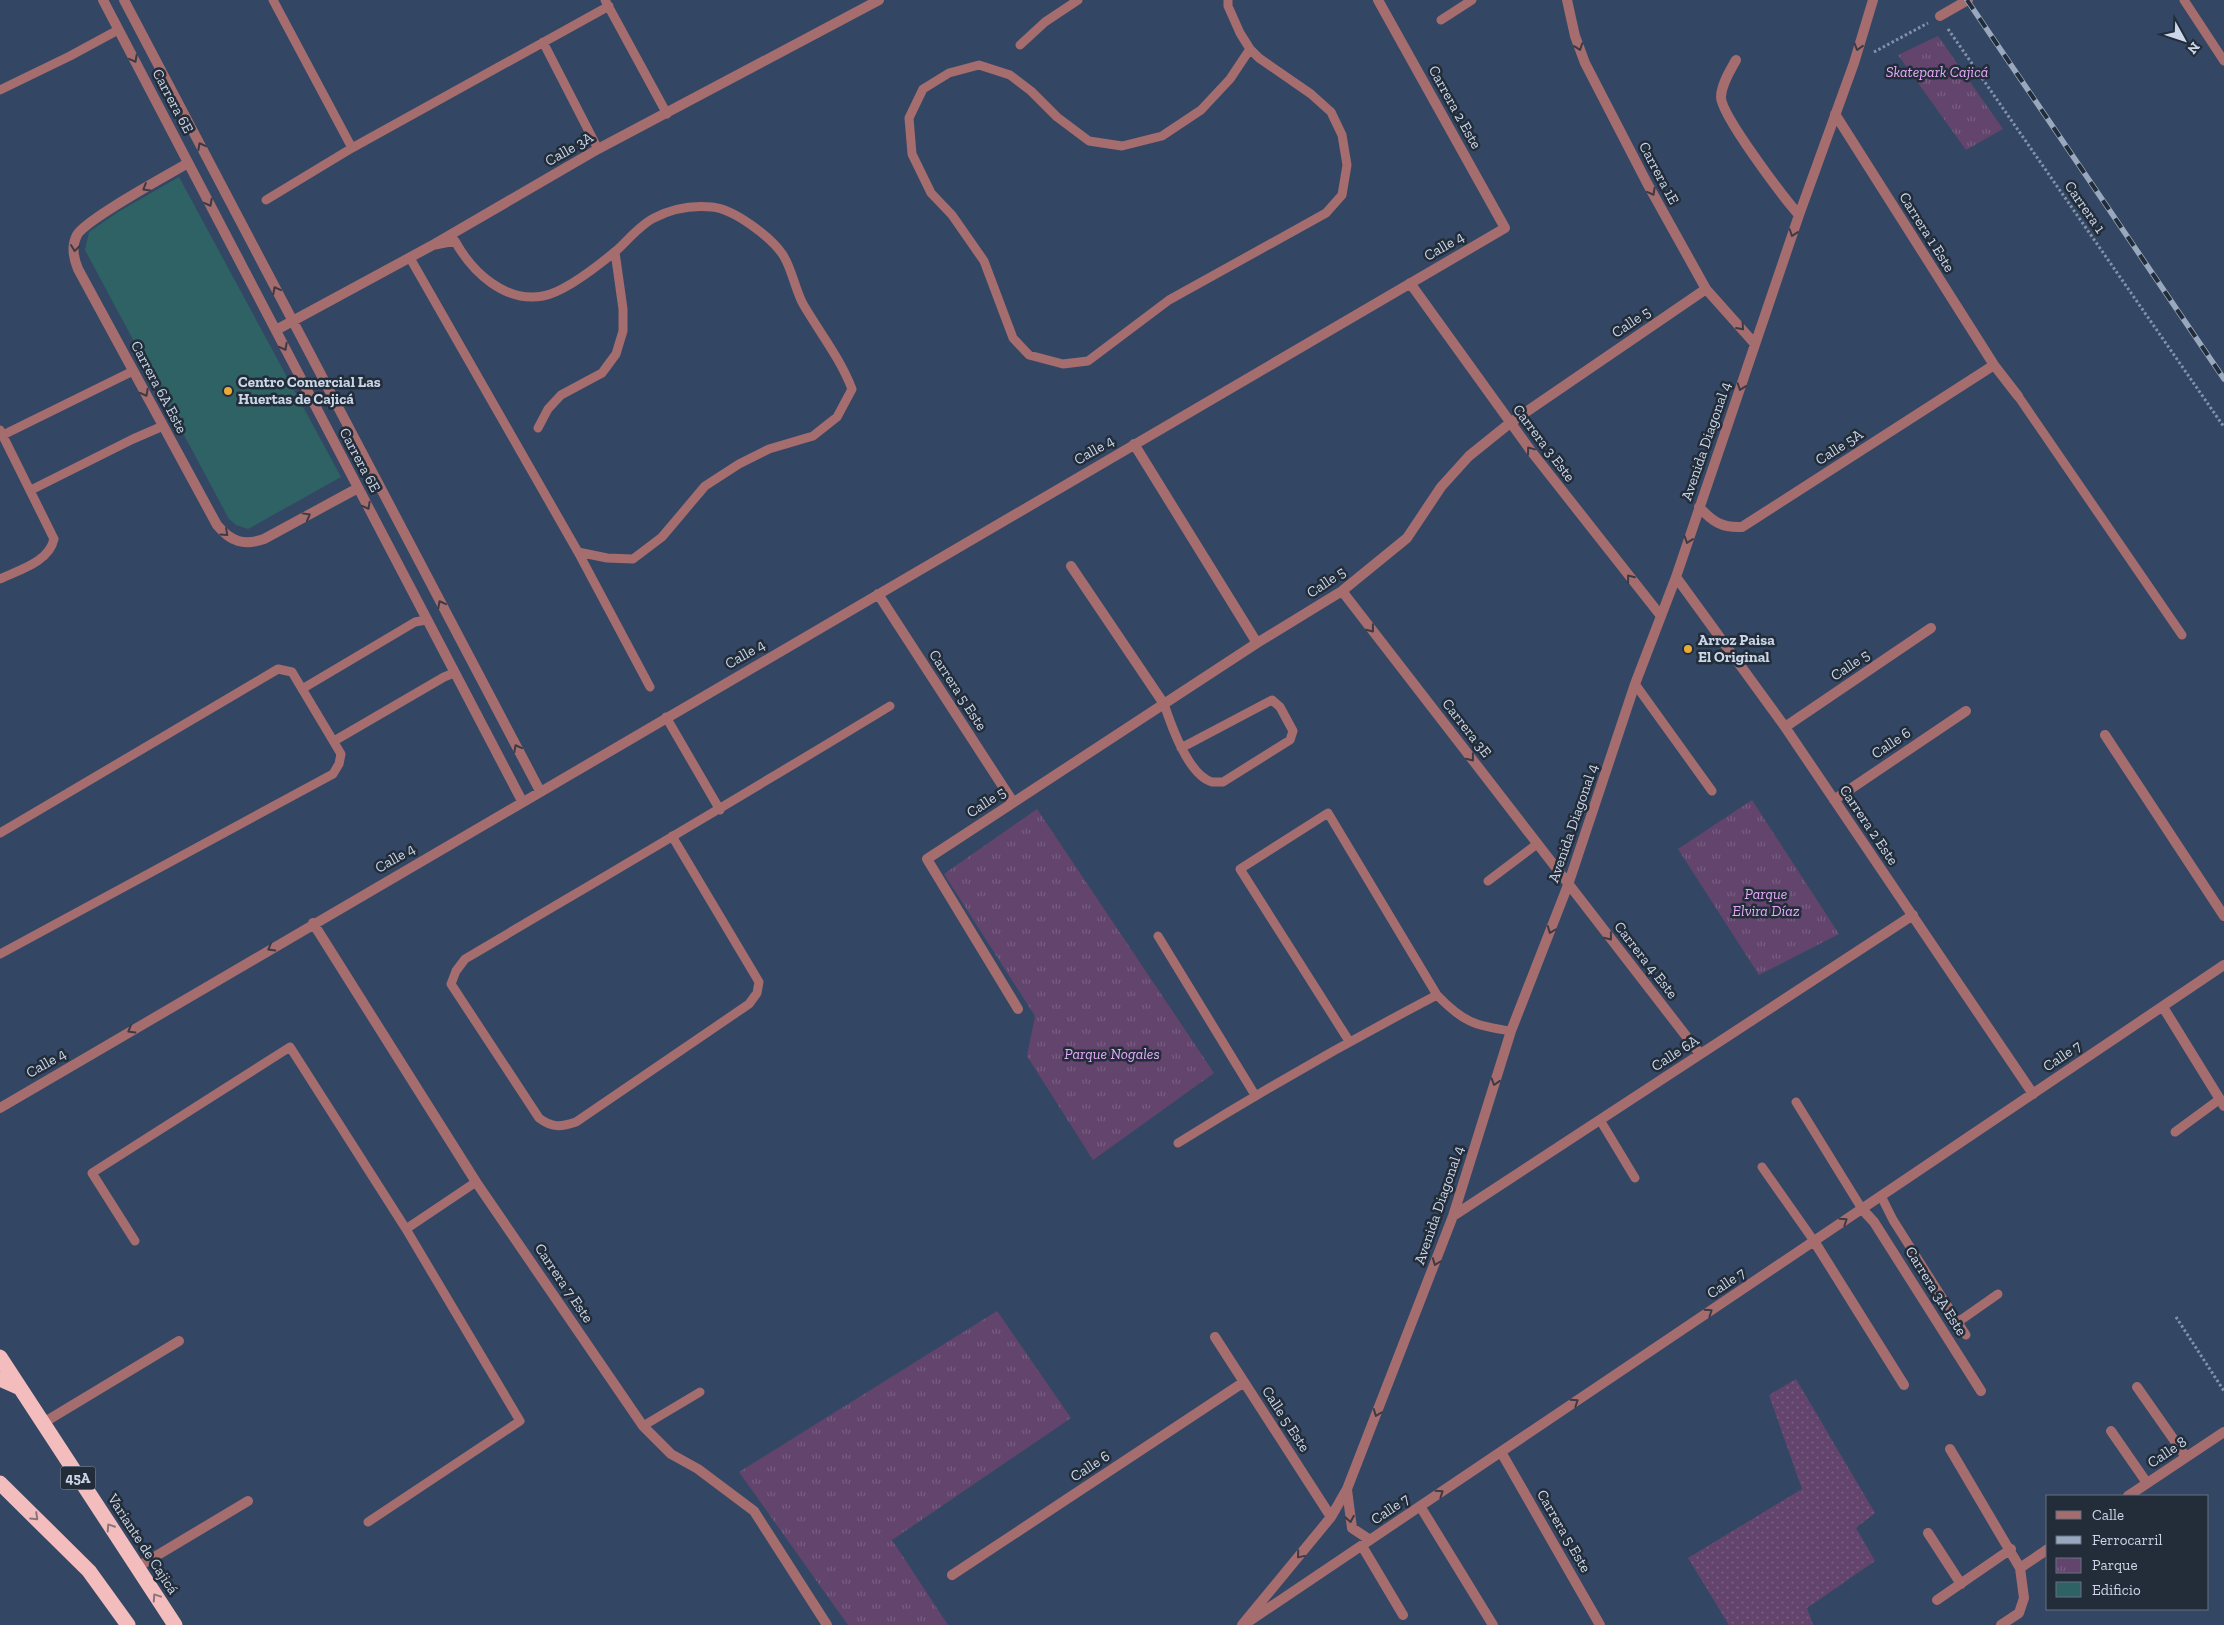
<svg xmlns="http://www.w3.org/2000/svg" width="2224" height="1625" viewBox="0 0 2224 1625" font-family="'Zilla Slab',serif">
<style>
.grass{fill:url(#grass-dots)}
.park{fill:url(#park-tufts)}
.building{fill:#2e6264}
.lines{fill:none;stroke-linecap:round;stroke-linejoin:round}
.path{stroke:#8392aa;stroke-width:3;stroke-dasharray:2.5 2.5;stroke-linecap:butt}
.lane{stroke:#a66d6f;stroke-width:9}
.street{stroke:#a66d6f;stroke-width:10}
.highway{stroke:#f3bcbd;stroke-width:15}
.rail-casing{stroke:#99a8bd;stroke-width:5.5}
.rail{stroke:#232d3a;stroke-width:4;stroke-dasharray:11;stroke-linecap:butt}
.oneway{stroke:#3d3a45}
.oneway2{stroke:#8b747c}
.poi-dot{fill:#eaaa38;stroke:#232d3a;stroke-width:2}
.labels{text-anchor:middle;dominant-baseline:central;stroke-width:5;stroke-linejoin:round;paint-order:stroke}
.shield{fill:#232d3a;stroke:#99a4b4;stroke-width:1}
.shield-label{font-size:14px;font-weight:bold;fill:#cbd7e9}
.park-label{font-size:15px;font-style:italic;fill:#e8a9fc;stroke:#232d3a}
.street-label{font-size:15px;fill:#cbd7e9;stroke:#232d3a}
.poi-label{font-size:15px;font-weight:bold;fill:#cbd7e9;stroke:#232d3a;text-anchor:start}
</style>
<defs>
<pattern id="grass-dots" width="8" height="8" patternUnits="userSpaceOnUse" patternTransform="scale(1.25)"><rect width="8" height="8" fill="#63446d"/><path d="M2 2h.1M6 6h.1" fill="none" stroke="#785e82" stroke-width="1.8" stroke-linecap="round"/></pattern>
<pattern id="park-tufts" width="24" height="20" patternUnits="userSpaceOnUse" patternTransform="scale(1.25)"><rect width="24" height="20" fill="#63446d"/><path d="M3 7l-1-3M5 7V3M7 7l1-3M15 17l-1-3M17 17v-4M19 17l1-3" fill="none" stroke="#785e82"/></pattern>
</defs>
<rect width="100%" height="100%" fill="#334764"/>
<path class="grass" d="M 1796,1379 L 1875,1513 L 1856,1528 L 1875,1561 L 1807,1608 L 1813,1625 L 1729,1625 L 1688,1558 L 1802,1489 L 1769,1395 Z"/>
<path class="park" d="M 1938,36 L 2003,129 L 1966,150 L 1898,55 Z
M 1752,800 L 1839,934 L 1759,975 L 1678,849 Z
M 1037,809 L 1214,1073 L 1093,1160 L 1027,1056 L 1035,1016 L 944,874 Z
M 997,1311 L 1071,1418 L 892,1540 L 948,1625 L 848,1625 L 739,1472 Z"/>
<path class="building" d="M 179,177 L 341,477 L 248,529 L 236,525 L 229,519 L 85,250 L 89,232 L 118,212 Z"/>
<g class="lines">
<path class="path" d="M 1948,29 L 2224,427
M 1874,52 L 1928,23
M 2176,1317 L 2224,1391"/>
<path class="lane" d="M 273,0 L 352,148
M 605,0 L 667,114
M 1228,0 L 1228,6 L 1240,33 L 1250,49 L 1259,58 L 1311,94 L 1331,112 L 1342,135 L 1347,165 L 1342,195 L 1326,213 L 1169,300 L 1088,361 L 1063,364 L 1029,355 L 1013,338 L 984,261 L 952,215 L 931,193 L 912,154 L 909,118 L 923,89 L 949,73 L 979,65 L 1010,75 L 1031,91 L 1057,117 L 1089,141 L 1122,146 L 1162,136 L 1201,110 L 1230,79 L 1250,49
M 2184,0 L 2224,61
M 1441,20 L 1472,0
M 543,42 L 598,149
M 1020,45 L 1045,22 L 1078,0
M 0,90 L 70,56 L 118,30
M 266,200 L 352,148 L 609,6
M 435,245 L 455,241 C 472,272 505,303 543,296 C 565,292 599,265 617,250 C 628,240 640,225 654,218 C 671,209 692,205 712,207 C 734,209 771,237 783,255 C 792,269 795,289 803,304 C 820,333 840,358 852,389 L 837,417 L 813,436 L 769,449 L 739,464 L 705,486 L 662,537 L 633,559 L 607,558 L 578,552
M 410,258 L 578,552 L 650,687
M 2018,396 L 2182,635
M 538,428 L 548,409 L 561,395 L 602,373 L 616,354 L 623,331 L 623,309 L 615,252
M 0,430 L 54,539 C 49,562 19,570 0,579
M 3,435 L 133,371
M 31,490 L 133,439 L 163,426
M 1635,684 L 1712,791
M 302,689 L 415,622 L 426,620
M 1164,704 C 1171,725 1188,775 1212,782 C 1215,782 1220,782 1223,782 L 1290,740 L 1293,731 L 1280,707 L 1272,700 L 1181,748
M 666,717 L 720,810
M 334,741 L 444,677 L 454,673
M 0,833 L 278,669 L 292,672 L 341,754 L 339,764 L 333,774 L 0,954
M 672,836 L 759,982 L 757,993 L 749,1004 L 576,1122 C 561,1127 552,1128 539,1118 L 451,984 L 456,971 L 465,959 C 607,875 749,792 890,706
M 1488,881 L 1537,844
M 1158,936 L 1255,1095
M 1349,1041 L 1240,869 L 1328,813 L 1437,995
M 1796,1102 L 1862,1209
M 1600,1120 L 1635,1178
M 2175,1132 L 2220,1099
M 1178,1143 C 1263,1090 1349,1041 1437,995 C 1463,1022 1475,1026 1511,1031
M 1762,1167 L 1814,1241
M 1881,1196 L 1893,1220 L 1966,1335
M 406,1229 L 476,1182
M 135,1241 L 92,1173 L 290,1047 L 406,1229 L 520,1421 L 368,1522
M 1958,1322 L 1998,1294
M 643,1426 L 700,1392"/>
<path class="street" d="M 103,0 L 522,801
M 124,0 L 540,791
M 1567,0 L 1575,36 L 1585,63 L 1647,183 L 1706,289 L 1755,344
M 1940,16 L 1968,0
M 1736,60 C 1730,71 1722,83 1721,96 C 1719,113 1785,199 1799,215
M 1835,114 L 1994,365 L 2018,396
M 188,163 C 168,175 86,219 77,235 C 71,246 73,257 78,269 L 217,525 C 231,542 244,546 264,539 L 358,488
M 1410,283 L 1531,451 L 1661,616
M 276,330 L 431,246 L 598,149 L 879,0
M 1134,444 L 1257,643
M 1699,507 C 1713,522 1722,528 1742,527 L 1994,365
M 1071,566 L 1164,704
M 1676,577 L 1785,727 L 2033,1094
M 1342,591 L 1700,1054
M 878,594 L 1013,802
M 1785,727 L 1931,628
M 2105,735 L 2224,916
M 1834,800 L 1966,711
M 313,923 L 476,1182 L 643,1426 L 671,1454 L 698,1469 L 754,1511 L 827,1625
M 2163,1007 L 2224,1106
M 1018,1009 L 927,859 L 1257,643 L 1342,591 L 1407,538 L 1441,487 L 1469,456 L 1510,423 L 1706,289
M 0,1108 L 1505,228 L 1378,0
M 1862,1209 L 1874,1222 L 1981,1391
M 1453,1216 L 1913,915
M 1814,1241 L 1904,1385
M 1215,1337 L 1331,1517
M 2137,1387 L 2186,1457
M 43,1423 L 179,1341
M 2111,1431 L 2147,1483
M 1950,1449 L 2020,1568 L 2024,1598 L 2019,1613 L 2001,1625
M 1501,1452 L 1600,1625
M 1347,1490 L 1352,1528 L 1370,1540
M 2128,1496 L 2224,1432
M 1420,1506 L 1493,1625
M 1928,1533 L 1961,1584
M 1362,1546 L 1403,1615
M 136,1568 L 248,1501
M 2020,1568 L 2048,1549
M 952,1575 L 1244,1382
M 1937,1600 L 2011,1549
M 1248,1622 L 2224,965
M 1242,1625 L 1331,1517 L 1347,1489 L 1453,1216 L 1511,1031 L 1568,885 L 1635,684 L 1676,577 L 1799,215 L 1854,63 L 1873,0"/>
<path class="highway" d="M 0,1357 L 175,1625
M 0,1379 L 20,1388
M 0,1483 L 89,1571 L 128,1625"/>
<g class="rail-casing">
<path id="rail" d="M 1967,0 L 2224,379"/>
</g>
<use href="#rail" class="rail"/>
</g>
<defs><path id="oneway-chevron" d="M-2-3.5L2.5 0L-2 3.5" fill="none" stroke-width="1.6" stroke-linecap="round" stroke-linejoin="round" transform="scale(1.25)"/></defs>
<g class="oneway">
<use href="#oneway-chevron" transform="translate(1579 47) rotate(71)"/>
<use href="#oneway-chevron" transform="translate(1858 47) rotate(107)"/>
<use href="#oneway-chevron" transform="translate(134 59) rotate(62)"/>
<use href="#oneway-chevron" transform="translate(201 146) rotate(-118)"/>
<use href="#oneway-chevron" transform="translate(146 188) rotate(149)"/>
<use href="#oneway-chevron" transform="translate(1652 192) rotate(61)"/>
<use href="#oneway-chevron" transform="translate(209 203) rotate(62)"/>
<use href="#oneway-chevron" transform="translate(1793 233) rotate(109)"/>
<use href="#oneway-chevron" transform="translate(75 248) rotate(97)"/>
<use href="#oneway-chevron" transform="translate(276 290) rotate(-118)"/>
<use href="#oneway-chevron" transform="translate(1741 327) rotate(48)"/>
<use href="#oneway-chevron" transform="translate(284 347) rotate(62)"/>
<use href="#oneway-chevron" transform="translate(1741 387) rotate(109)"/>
<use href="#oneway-chevron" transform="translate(145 393) rotate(62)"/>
<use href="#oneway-chevron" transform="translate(1530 450) rotate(-127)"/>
<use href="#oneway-chevron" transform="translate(367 506) rotate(62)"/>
<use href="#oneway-chevron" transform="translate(307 516) rotate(-29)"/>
<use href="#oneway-chevron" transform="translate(225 533) rotate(42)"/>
<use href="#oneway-chevron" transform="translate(1688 540) rotate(109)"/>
<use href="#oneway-chevron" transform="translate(1630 578) rotate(-128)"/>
<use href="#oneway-chevron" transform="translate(441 604) rotate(-118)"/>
<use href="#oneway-chevron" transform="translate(1371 629) rotate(52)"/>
<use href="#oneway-chevron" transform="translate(517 748) rotate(-118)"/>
<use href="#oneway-chevron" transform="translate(1471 758) rotate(52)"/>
<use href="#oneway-chevron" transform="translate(1551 930) rotate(111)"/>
<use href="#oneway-chevron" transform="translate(1609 937) rotate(52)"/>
<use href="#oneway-chevron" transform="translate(271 948) rotate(150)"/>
<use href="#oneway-chevron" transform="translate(131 1030) rotate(150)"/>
<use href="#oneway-chevron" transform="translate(1495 1082) rotate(107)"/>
<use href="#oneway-chevron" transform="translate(1844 1221) rotate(-34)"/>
<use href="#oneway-chevron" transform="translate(1436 1262) rotate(111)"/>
<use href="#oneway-chevron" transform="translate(1709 1312) rotate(-34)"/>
<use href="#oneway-chevron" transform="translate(1575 1402) rotate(-34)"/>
<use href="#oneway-chevron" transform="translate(1377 1413) rotate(111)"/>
<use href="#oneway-chevron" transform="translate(1440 1493) rotate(-34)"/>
<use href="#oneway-chevron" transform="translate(1350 1519) rotate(80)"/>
<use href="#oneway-chevron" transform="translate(1300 1555) rotate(130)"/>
</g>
<g class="oneway2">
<use href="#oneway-chevron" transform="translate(35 1517) rotate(44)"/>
<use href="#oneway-chevron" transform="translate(110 1527) rotate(-123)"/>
<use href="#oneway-chevron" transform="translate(156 1597) rotate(-124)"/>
</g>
<g class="poi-dot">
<circle cx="228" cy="391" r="5"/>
<circle cx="1688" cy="649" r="5"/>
</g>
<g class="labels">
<rect class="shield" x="60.5" y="1466.5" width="35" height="23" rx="4"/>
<g class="shield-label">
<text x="78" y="1478">45A</text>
</g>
<g class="park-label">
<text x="1937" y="72">Skatepark Cajicá</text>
<text x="1766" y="894">Parque<tspan x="1766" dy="17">Elvira Díaz</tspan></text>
<text x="1112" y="1054">Parque Nogales</text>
</g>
<g class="street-label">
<text transform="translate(173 101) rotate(62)">Carrera 6E</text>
<text transform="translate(1455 107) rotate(61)">Carrera 2 Este</text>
<text transform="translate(569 149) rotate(-30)">Calle 3A</text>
<text transform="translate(1659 173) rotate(62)">Carrera 1E</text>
<text transform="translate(2085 207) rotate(55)">Carrera 1</text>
<text transform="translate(1927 232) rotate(58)">Carrera 1 Este</text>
<text transform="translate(1444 246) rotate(-30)">Calle 4</text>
<text transform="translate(1631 322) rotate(-34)">Calle 5</text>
<text transform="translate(159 387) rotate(62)">Carrera 6A Este</text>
<text transform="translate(1706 441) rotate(-71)">Avenida Diagonal 4</text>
<text transform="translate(1544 443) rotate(53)">Carrera 3 Este</text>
<text transform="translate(1839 447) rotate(-33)">Calle 5A</text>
<text transform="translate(1094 450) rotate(-30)">Calle 4</text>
<text transform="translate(360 460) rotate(62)">Carrera 6E</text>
<text transform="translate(1326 582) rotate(-34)">Calle 5</text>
<text transform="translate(745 654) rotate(-30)">Calle 4</text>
<text transform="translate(1850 665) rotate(-34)">Calle 5</text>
<text transform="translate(958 690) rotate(57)">Carrera 5 Este</text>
<text transform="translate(1467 728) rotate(52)">Carrera 3E</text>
<text transform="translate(1891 743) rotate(-34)">Calle 6</text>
<text transform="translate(986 802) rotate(-33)">Calle 5</text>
<text transform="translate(1573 823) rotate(-71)">Avenida Diagonal 4</text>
<text transform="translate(1869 825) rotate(56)">Carrera 2 Este</text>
<text transform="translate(395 858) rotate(-30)">Calle 4</text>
<text transform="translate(1646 960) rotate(52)">Carrera 4 Este</text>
<text transform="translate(1675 1053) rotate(-33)">Calle 6A</text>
<text transform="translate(2062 1056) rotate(-34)">Calle 7</text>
<text transform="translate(46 1063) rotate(-30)">Calle 4</text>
<text transform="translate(1439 1205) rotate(-71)">Avenida Diagonal 4</text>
<text transform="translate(564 1283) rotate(56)">Carrera 7 Este</text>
<text transform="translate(1726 1283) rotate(-34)">Calle 7</text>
<text transform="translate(1936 1291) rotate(58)">Carrera 3A Este</text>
<text transform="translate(1286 1419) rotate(57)">Calle 5 Este</text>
<text transform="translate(2167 1452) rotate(-34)">Calle 8</text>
<text transform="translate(1090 1466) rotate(-33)">Calle 6</text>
<text transform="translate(1390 1509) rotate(-34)">Calle 7</text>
<text transform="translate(1564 1531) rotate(60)">Carrera 5 Este</text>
<text transform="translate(143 1544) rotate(57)">Variante de Cajicá</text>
</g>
<g class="poi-label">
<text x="238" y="382">Centro Comercial Las<tspan x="238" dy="17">Huertas de Cajicá</tspan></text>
<text x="1698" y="640">Arroz Paisa<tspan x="1698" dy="17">El Original</tspan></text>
</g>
</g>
<rect x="2046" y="1495" width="162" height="115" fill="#232d3a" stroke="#667180"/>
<rect x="2056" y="1511" width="25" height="8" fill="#a66d6f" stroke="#667180"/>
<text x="2092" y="1520" font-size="15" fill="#cbd7e9">Calle</text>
<rect x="2056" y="1536" width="25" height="8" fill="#99a8bd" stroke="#667180"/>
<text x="2092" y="1545" font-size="15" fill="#cbd7e9">Ferrocarril</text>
<rect x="2056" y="1558" width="25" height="15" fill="url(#park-tufts)" stroke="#667180"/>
<text x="2092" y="1570" font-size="15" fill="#cbd7e9">Parque</text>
<rect x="2056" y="1582" width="25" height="15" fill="#2e6264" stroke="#667180"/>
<text x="2092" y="1595" font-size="15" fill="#cbd7e9">Edificio</text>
<g transform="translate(2184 40) rotate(130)" stroke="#232d3a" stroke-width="4" paint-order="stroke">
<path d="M0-4L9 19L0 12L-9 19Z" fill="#cbd7e9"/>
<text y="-8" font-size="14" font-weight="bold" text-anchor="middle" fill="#cbd7e9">N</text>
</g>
</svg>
